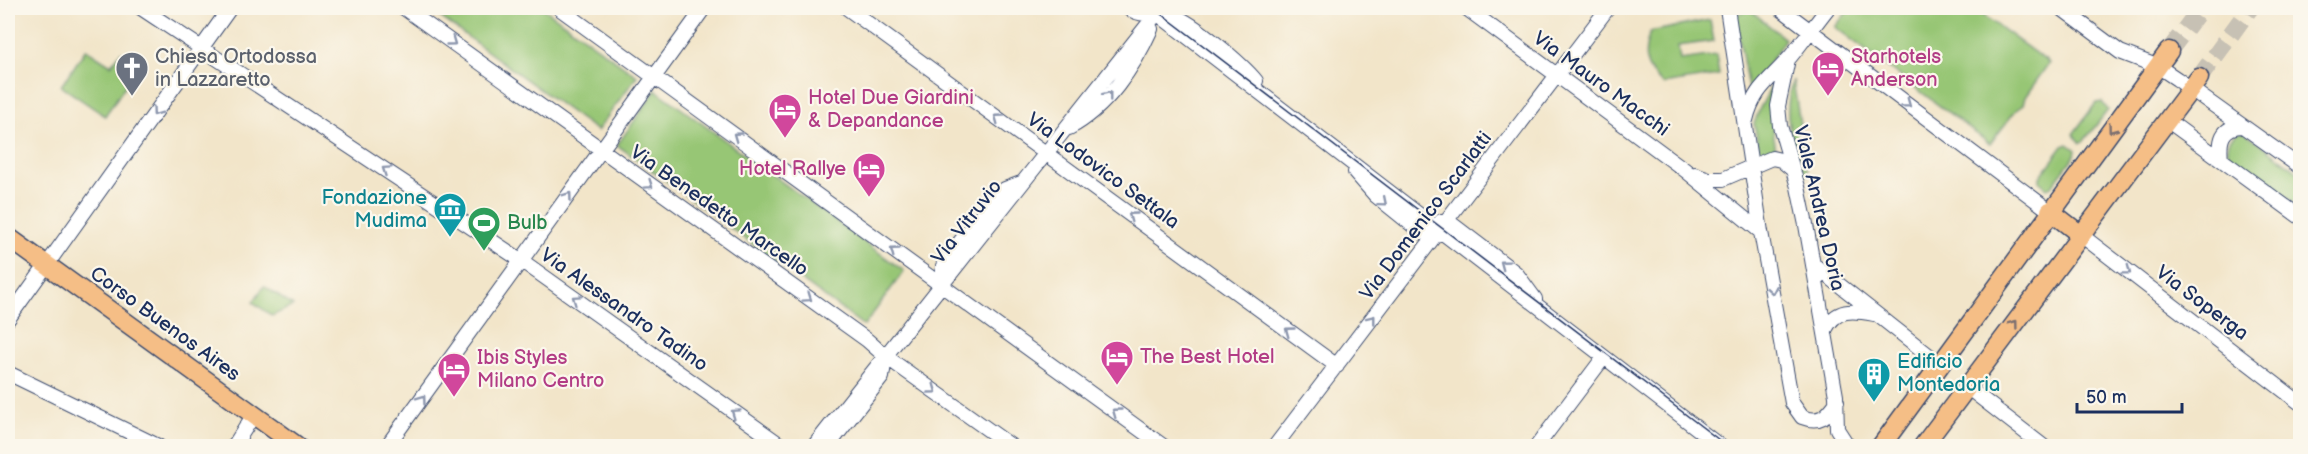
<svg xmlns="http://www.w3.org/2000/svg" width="2308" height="454" viewBox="0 0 2308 454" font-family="'Balsamiq Sans',sans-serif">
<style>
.green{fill:#97c675;stroke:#597a6a;stroke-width:1.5}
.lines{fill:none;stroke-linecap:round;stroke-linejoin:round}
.major-tunnel{stroke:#c7c1b4;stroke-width:18;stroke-dasharray:18 9;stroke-linecap:butt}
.minor-casing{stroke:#3b4a6e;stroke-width:16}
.major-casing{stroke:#3b4a6e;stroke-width:21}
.minor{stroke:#fff;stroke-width:14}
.major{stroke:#f5be86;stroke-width:18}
.tram{stroke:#1b2f5e;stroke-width:1.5}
.oneway{stroke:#8d97ae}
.oneway2{stroke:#7d6f70}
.labels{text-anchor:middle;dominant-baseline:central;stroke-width:4.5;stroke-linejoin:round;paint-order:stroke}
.worship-label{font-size:20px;fill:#5b616d;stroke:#fbf7ec;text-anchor:start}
.hotel-label{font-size:20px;fill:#b23c85;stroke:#fbf7ec;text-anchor:start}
.street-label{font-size:20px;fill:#1b2f5e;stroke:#fbf7ec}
.culture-label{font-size:20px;fill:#0d838f;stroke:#fbf7ec;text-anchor:end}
.leisure-label{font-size:20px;fill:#27864d;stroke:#fbf7ec;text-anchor:start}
</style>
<rect width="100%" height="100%" fill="#fbf7ec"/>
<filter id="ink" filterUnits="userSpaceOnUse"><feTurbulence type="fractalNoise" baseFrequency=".0167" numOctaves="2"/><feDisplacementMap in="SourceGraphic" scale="12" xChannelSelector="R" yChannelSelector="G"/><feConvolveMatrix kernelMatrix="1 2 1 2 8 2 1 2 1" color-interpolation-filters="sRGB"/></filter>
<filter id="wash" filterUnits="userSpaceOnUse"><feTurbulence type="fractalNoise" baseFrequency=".008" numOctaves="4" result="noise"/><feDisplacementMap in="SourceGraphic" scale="24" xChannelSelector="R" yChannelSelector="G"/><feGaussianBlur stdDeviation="1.35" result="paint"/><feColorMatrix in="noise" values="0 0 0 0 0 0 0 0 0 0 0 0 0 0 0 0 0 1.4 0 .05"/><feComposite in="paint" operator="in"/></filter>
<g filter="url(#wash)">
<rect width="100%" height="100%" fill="#f2e5c9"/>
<path class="green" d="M 428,8 L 543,8 L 637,76 L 597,131 Z
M 1850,8 L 1973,8 L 2049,63 L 2025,97 L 2023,105 L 2016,110 L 1990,144 L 1835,27 Z
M 1749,9 L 1785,39 L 1749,94 L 1735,15 Z
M 1710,20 L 1714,41 L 1678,46 L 1680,60 L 1716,55 L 1719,75 L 1663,84 C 1643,68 1642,55 1650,32 Z
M 86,49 L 111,65 L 121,52 L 140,64 L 105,116 L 61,86 Z
M 1776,78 L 1778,80 C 1772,104 1771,126 1776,150 L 1760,153 L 1754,124 L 1759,110 Z
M 1793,80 L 1808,174 L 1805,176 C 1792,141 1781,117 1793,80 Z
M 656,90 L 904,271 L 864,326 L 617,145 Z
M 2102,102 L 2108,110 L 2083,142 L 2080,143 L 2073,134 L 2096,103 Z
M 2243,131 L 2300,173 L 2300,207 L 2228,155 C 2227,142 2230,135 2243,131 Z
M 2068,144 L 2076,150 L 2075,155 L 2052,186 L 2047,188 L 2040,182 L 2040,177 L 2063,146 Z
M 264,286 L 293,306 L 272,316 L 253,302 Z"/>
</g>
<g filter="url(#ink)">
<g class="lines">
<path class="major-tunnel" d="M 2169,51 L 2201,8
M 2199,78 L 2250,8"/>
<g class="minor-casing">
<path id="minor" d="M 141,8 L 522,261 L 782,446
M 404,8 L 867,340 L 885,356 L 1011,446
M 559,8 L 1163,446
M 847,8 L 1337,366
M 1129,8 C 1142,19 1158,10 1174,16 C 1194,23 1242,64 1256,81
M 1150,8 L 1720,446
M 1466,8 L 1685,170 L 1761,232
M 1727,8 L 1761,232 L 1792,403 L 1802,417 C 1820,424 1827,416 1837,402
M 1780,8 L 2050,211
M 2061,8 L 2120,52 L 2159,67 L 2177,79 L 2300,167
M 1788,59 L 1778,106 L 1780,126 L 1798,187 L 1806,225 L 1836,396 L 1837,429 L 1848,446
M 1746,120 C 1754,87 1771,80 1791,56 C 1804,40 1816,23 1828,8
M 2167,120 L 2300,217
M 1069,128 C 1107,108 1134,67 1151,29
M 2221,159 C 2219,141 2221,127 2242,126
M 1355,172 L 1375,195 L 1421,232 L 1440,231
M 1695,174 L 1709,179 L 1723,179 L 1772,158 L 1781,160 L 1792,169
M 1441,221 L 1448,221 L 1516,273 L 1535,299
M 2081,235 L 2300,403
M 1814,265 L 1940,364
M 941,285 L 943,266 L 949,256 L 996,196 L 1005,189 L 1021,183
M 8,319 L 230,8
M 1825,330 C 1836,308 1852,310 1874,314
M 8,373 L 158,446
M 1967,387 L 2043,446
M 817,443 L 832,441 L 882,377 L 885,358
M 234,446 L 253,416
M 387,446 L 704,8
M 814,446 L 1161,8
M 1275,446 L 1608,8
M 1537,446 L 1604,357"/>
</g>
<g class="major-casing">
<path id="major" d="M 2050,211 L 2081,235
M 8,237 L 297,446
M 1881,446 L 2169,51
M 1923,446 L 2199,78"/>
</g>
<use href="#minor" class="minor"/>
<use href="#major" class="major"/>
<path class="tram" d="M 1154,8 L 1727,446"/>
</g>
<defs><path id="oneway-chevron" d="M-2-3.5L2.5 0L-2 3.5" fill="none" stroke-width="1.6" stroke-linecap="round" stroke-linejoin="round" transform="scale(1.5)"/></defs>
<g class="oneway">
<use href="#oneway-chevron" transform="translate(452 42) rotate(36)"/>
<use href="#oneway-chevron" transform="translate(1108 95) rotate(-52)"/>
<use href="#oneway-chevron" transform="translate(1907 104) rotate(37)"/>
<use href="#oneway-chevron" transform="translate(156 112) rotate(126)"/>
<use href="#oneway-chevron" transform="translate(998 118) rotate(-144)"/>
<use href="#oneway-chevron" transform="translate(737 136) rotate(-144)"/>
<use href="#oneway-chevron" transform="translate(386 170) rotate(-146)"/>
<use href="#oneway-chevron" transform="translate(649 185) rotate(35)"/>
<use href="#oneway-chevron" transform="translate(568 196) rotate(-54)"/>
<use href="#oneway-chevron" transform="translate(1383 202) rotate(40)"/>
<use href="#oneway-chevron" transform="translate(1132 216) rotate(-144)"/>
<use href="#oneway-chevron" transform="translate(894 251) rotate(-144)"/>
<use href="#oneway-chevron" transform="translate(1504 264) rotate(-143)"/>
<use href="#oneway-chevron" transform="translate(2127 271) rotate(37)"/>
<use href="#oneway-chevron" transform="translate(1772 290) rotate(80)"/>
<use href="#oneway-chevron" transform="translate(808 298) rotate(35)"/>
<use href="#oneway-chevron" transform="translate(576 299) rotate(-145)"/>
<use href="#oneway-chevron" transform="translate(1372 319) rotate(-52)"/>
<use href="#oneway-chevron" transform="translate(1289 331) rotate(-144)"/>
<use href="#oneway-chevron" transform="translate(933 390) rotate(36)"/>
<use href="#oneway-chevron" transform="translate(422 399) rotate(-54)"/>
<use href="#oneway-chevron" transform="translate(1116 412) rotate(-144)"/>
<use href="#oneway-chevron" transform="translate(735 413) rotate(-145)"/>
</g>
<g class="oneway2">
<use href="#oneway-chevron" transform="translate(2112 129) rotate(127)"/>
<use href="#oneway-chevron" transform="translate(2014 324) rotate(-53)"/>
</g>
</g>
<defs>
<g id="church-pin" transform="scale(1.725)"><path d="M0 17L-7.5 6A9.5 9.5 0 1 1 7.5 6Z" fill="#6b7280" stroke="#fbf7ec"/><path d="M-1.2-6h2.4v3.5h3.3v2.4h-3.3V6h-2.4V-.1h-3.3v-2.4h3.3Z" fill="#fff"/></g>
<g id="hotel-pin" transform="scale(1.725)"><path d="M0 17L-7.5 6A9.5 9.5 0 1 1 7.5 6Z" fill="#d1479c" stroke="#fbf7ec"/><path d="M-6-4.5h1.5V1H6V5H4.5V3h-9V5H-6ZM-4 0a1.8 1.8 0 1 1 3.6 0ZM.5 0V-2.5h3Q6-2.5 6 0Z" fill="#fff"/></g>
<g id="museum-pin" transform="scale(1.725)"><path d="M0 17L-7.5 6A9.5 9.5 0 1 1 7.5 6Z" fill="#0f9aa8" stroke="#fbf7ec"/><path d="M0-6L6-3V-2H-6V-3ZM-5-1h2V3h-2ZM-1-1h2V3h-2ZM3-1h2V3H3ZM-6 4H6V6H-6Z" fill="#fff"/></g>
<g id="stadium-pin" transform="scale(1.725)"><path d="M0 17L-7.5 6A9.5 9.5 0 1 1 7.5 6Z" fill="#2e9e5b" stroke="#fbf7ec"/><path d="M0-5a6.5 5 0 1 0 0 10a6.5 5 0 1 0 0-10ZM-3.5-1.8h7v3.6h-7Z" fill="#fff"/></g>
<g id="building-pin" transform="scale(1.725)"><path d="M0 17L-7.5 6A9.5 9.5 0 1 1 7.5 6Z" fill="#0f9aa8" stroke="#fbf7ec"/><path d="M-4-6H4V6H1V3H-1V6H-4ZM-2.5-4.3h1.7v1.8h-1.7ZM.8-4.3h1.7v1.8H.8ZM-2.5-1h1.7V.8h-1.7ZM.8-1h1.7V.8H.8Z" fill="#fff"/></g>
</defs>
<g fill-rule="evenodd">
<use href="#church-pin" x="132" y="68"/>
<use href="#hotel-pin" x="1828" y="68"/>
<use href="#hotel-pin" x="785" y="110"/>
<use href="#hotel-pin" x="869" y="169"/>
<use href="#museum-pin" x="450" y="209"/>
<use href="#stadium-pin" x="484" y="223"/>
<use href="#hotel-pin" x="1117" y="357"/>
<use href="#hotel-pin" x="454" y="369"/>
<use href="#building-pin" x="1874" y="374"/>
</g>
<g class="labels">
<g class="worship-label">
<text x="155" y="57">Chiesa Ortodossa<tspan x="155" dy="23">in Lazzaretto</tspan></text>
</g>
<g class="hotel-label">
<text x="1851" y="57">Starhotels<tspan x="1851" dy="23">Anderson</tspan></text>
<text x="808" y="98">Hotel Due Giardini<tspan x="808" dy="23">&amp; Depandance</tspan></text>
<text x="846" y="169" text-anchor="end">Hotel Rallye</text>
<text x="1140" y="357">The Best Hotel</text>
<text x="477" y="358">Ibis Styles<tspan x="477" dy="23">Milano Centro</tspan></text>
</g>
<g class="street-label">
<text transform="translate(1601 84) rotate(36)">Via Mauro Macchi</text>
<text transform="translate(1103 171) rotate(36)">Via Lodovico Settala</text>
<text transform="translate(1819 208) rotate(77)">Viale Andrea Doria</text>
<text transform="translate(719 211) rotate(35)">Via Benedetto Marcello</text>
<text transform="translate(1426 216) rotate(-53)">Via Domenico Scarlatti</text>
<text transform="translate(967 222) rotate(-52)">Via Vitruvio</text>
<text transform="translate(2202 303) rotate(37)">Via Soperga</text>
<text transform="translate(624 310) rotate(35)">Via Alessandro Tadino</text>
<text transform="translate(165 324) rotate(36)">Corso Buenos Aires</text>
</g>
<g class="culture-label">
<text x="427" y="198">Fondazione<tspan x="427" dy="23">Mudima</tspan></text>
<text x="1897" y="362" text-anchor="start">Edificio<tspan x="1897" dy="23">Montedoria</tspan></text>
</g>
<g class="leisure-label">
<text x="507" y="223">Bulb</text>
</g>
</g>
<rect width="2308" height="454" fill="none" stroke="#fbf7ec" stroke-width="30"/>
<path d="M2077 403v9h105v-9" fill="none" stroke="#1b2f5e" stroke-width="3"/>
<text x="2086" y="403" font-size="18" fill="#1b2f5e" stroke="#fbf7ec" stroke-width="4.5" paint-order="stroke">50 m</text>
</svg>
